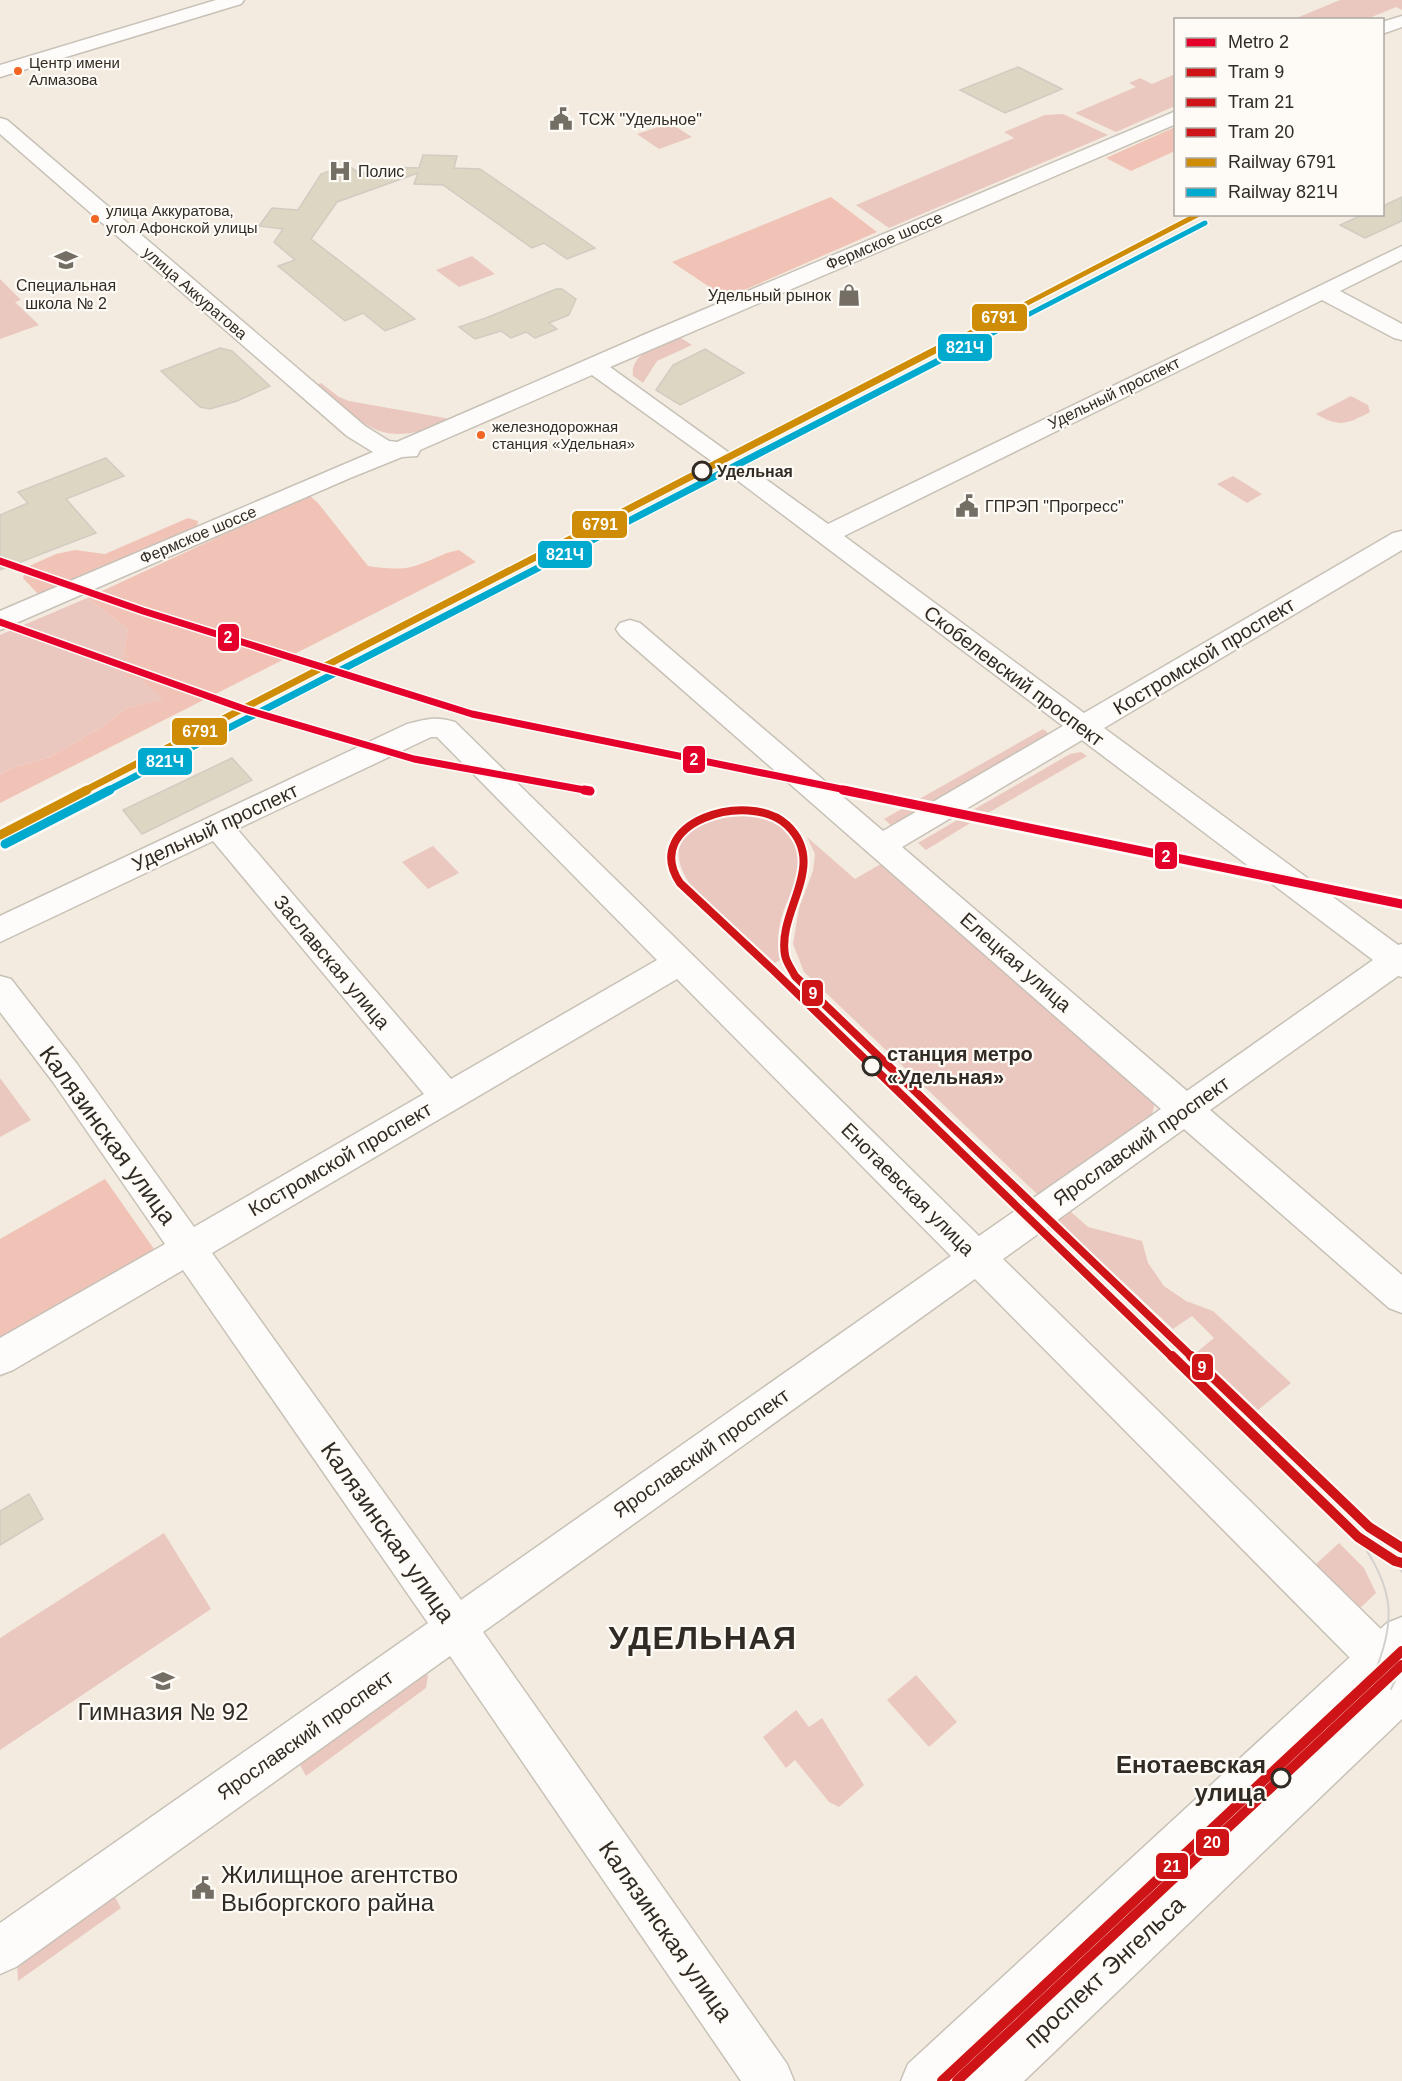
<svg xmlns="http://www.w3.org/2000/svg" width="1402" height="2081" viewBox="0 0 1402 2081" font-family="Helvetica,sans-serif">
<style>
.green{fill:#ebc8bf}
.forest{fill:#f1c3b7}
.building{fill:#dcd6c2;stroke:#d0ccc2;stroke-width:1.5}
.lines{fill:none;stroke-linecap:round;stroke-linejoin:round}
.minor-casing{stroke:#c7c1b7;stroke-width:3}
.major-casing{stroke:#c7c1b7;stroke-width:3}
.minor{fill:#fdfcfa;fill-rule:evenodd}
.major{fill:#fdfcfa;fill-rule:evenodd}
.tram{stroke:#d3d1cd;stroke-width:2}
.rail-1-far2-casing{stroke:#fefbf7;stroke-width:8}
.rail-1-far1-casing{stroke:#fefbf7;stroke-width:10}
.rail-1-casing{stroke:#fefbf7;stroke-width:14}
.rail-2-far2-casing{stroke:#fefbf7;stroke-width:8}
.rail-2-far1-casing{stroke:#fefbf7;stroke-width:10}
.rail-2-casing{stroke:#fefbf7;stroke-width:14}
.rail-1-far2{stroke:#cf8d07;stroke-width:5}
.rail-1-far1{stroke:#cf8d07;stroke-width:7}
.rail-1{stroke:#cf8d07;stroke-width:9}
.rail-2-far2{stroke:#00a9ce;stroke-width:5}
.rail-2-far1{stroke:#00a9ce;stroke-width:7}
.rail-2{stroke:#00a9ce;stroke-width:9}
.tram-1-far1-casing{stroke:#fefbf7;stroke-width:12}
.tram-1-casing{stroke:#fefbf7;stroke-width:14}
.tram-2-casing{stroke:#fefbf7;stroke-width:14}
.tram-3-casing{stroke:#fefbf7;stroke-width:14}
.tram-1-far1{stroke:#ce1417;stroke-width:8}
.tram-1{stroke:#ce1417;stroke-width:10}
.tram-2{stroke:#ce1417;stroke-width:10}
.tram-3{stroke:#ce1417;stroke-width:10}
.metro-1-far1-casing{stroke:#fefbf7;stroke-width:10}
.metro-1-casing{stroke:#fefbf7;stroke-width:14}
.metro-1-far1{stroke:#e4002b;stroke-width:7}
.metro-1{stroke:#e4002b;stroke-width:9}
.bus-dot{fill:#f26522;stroke:#fefbf7;stroke-width:2}
.stop-dot{fill:#fefbf7;stroke:#312b23;stroke-width:3}
.labels{text-anchor:middle;dominant-baseline:central;stroke-width:4.5;stroke-linejoin:round;paint-order:stroke}
.far-bus-label{font-size:15px;fill:#312b23;stroke:#fefbf7;text-anchor:start}
.far-poi-label{font-size:16px;fill:#312b23;stroke:#fefbf7;text-anchor:start}
.far-street-label{font-size:16px;fill:#312b23;stroke:#fefbf7}
.far-stop-label{font-size:16px;font-weight:bold;fill:#312b23;stroke:#fefbf7;text-anchor:start}
.street-label{font-size:20px;fill:#312b23;stroke:#fefbf7}
.stop-label{font-size:20px;font-weight:bold;fill:#312b23;stroke:#fefbf7;text-anchor:start}
.near-street-label{font-size:24px;fill:#312b23;stroke:#fefbf7}
.near-poi-label{font-size:24px;fill:#312b23;stroke:#fefbf7}
.near-stop-label{font-size:24px;font-weight:bold;fill:#312b23;stroke:#fefbf7;text-anchor:end}
.near-district-label{font-size:32px;font-weight:bold;letter-spacing:1.5px;fill:#312b23;stroke:#fefbf7}
.line-badge{stroke:#fefbf7;stroke-width:2}
.badge-label{font-size:16px;text-anchor:middle;font-weight:bold;fill:#fff}
</style>
<rect width="100%" height="100%" fill="#f3ebdf"/>
<path class="green" d="M 1340,0 L 1402,0 L 1402,10 L 1396,7 L 1367,19 L 1294,19 Z
M 1173,75 L 1175,77 L 1175,106 L 1116,132 L 1075,113 L 1136,87 L 1129,83 L 1140,78 L 1152,84 Z
M 1063,114 L 1108,135 L 889,228 L 856,205 L 1014,138 L 1004,132 L 1045,115 Z
M 670,123 L 692,137 L 659,149 L 637,134 Z
M 472,256 L 495,274 L 459,287 L 436,270 Z
M 0,279 L 21,300 L 15,302 L 39,325 L 0,339 Z
M 678,336 L 692,345 L 657,361 L 643,383 L 633,376 C 629,353 662,344 678,336 Z
M 321,383 L 339,397 L 349,401 L 445,418 L 452,422 C 378,448 372,430 316,385 Z
M 1351,396 L 1368,405 L 1370,412 C 1347,424 1340,428 1316,414 Z
M 1233,476 L 1262,494 L 1247,503 L 1217,484 Z
M 87,598 L 128,629 L 123,658 L 140,679 L 164,699 L 126,708 L 102,727 L 50,757 L 9,769 L 0,775 L 0,635 Z
M 1043,729 L 1051,735 L 893,827 L 884,819 Z
M 1081,752 L 1087,756 L 981,817 L 973,810 L 1070,754 Z
M 725,812 C 758,814 811,827 800,872 C 798,879 793,887 791,893 C 780,917 775,935 780,960 L 775,963 L 691,886 C 664,846 684,825 725,812 Z
M 964,816 L 972,822 L 926,850 L 918,843 Z
M 807,837 L 855,879 L 884,862 L 1155,1103 L 1152,1114 L 1037,1194 L 804,972 L 793,944 L 799,908 L 813,871 L 815,854 Z
M 433,846 L 459,873 L 428,889 L 402,862 Z
M 0,1078 L 31,1120 L 0,1137 Z
M 1070,1211 L 1088,1227 L 1142,1241 L 1148,1263 L 1164,1286 L 1186,1301 L 1213,1311 L 1291,1383 L 1258,1410 L 1197,1352 L 1214,1338 L 1192,1316 L 1173,1329 L 1057,1220 Z
M 164,1533 L 211,1609 L 0,1750 L 0,1638 Z
M 1339,1543 L 1364,1568 L 1376,1593 L 1358,1610 L 1314,1566 Z
M 424,1669 L 428,1676 L 426,1688 L 306,1776 L 297,1760 Z
M 916,1675 L 957,1722 L 929,1747 L 887,1700 Z
M 796,1710 L 809,1727 L 822,1718 L 864,1785 L 839,1807 L 829,1802 L 795,1760 L 786,1768 L 763,1737 Z
M 109,1896 L 115,1897 L 121,1908 L 18,1981 L 17,1961 Z"/>
<path class="forest" d="M 1175,127 L 1175,151 L 1131,171 L 1106,158 Z
M 831,197 L 877,232 L 726,298 L 672,262 Z
M 309,495 L 318,503 L 368,566 C 382,568 397,570 411,567 C 428,563 441,553 459,550 L 476,562 L 0,803 L 0,775 L 9,769 L 50,757 L 102,727 L 126,708 L 163,699 L 140,679 L 126,677 L 123,658 L 128,629 L 87,598 Z
M 188,518 L 198,521 L 197,527 L 42,594 L 37,593 L 23,578 L 27,567 L 56,554 L 75,550 L 105,554 Z
M 105,1179 L 154,1249 L 0,1339 L 0,1239 Z"/>
<path class="building" d="M 1018,67 L 1062,89 L 1005,113 L 960,90 Z
M 423,155 L 457,156 L 454,168 L 480,169 L 595,248 L 567,259 L 544,243 L 532,248 L 443,185 L 414,184 L 418,173 L 337,202 L 311,239 L 415,319 L 385,331 L 363,313 L 345,321 L 278,266 L 295,260 L 274,242 L 283,229 L 259,226 L 272,208 L 298,210 L 321,174 L 347,165 L 361,174 L 381,167 L 419,168 Z
M 1402,197 L 1402,221 L 1365,238 L 1340,225 L 1364,214 L 1383,214 L 1383,206 Z
M 556,289 L 562,289 L 576,299 L 569,315 L 549,323 L 557,329 L 535,338 L 526,332 L 511,338 L 501,331 L 475,339 L 459,327 L 486,318 Z
M 220,348 L 232,351 L 270,386 L 237,401 L 210,409 L 200,407 L 161,371 Z
M 705,349 L 744,373 L 680,405 L 656,390 L 673,365 Z
M 106,458 L 124,476 L 66,499 L 96,533 L 0,570 L 0,515 L 28,503 L 18,492 Z
M 232,758 L 252,780 L 142,834 L 123,810 Z
M 29,1494 L 43,1519 L 0,1545 L 0,1511 Z"/>
<g class="lines">
<g class="minor-casing">
<path id="minor" d="M 216,0 L 244,0 L 241,4 L 0,77 L 0,65 Z
M 1402,16 L 1402,27 L 1382,34 L 1382,22 Z
M 1176,111 L 1176,124 L 610,367 L 828,524 L 1402,246 L 1402,260 L 1340,291 L 1402,324 L 1402,340 L 1394,338 L 1322,300 L 844,536 L 1084,713 L 1393,533 L 1402,531 L 1402,550 L 1104,728 L 1398,945 L 1402,944 L 1402,977 L 1398,976 L 1210,1110 L 1402,1275 L 1402,1313 L 1389,1308 L 1184,1129 L 1003,1259 L 1395,1643 L 1401,1658 L 1395,1673 L 1380,1679 L 1365,1673 L 975,1279 L 483,1632 L 787,2064 L 794,2081 L 741,2081 L 450,1656 L 16,1967 L 0,1974 L 0,1923 L 428,1623 L 183,1270 L 13,1370 L 0,1375 L 0,1338 L 165,1244 L 53,1082 L 0,1012 L 0,976 L 11,979 L 77,1064 L 194,1227 L 424,1094 L 213,841 L 0,942 L 0,916 L 407,724 C 427,719 435,716 455,722 L 979,1236 L 1161,1109 L 620,635 L 616,629 L 620,623 L 630,620 L 640,623 L 883,831 L 1063,726 L 717,465 L 592,375 L 420,450 L 417,456 L 402,457 L 350,478 L 0,630 L 0,611 L 373,452 L 347,436 L 0,134 L 0,118 L 7,120 L 365,426 L 389,441 L 397,442 L 648,333 ZM 431,737 L 437,737 L 657,960 L 451,1079 L 237,829 ZM 1082,740 L 1373,960 L 1187,1091 L 902,847 ZM 677,979 L 951,1256 L 461,1600 L 212,1253 Z"/>
</g>
<g class="major-casing">
<path id="major" d="M 1402,1617 L 1402,1666 L 1397,1671 L 1402,1669 L 1402,1719 L 1024,2081 L 965,2081 L 968,2073 L 960,2081 L 901,2081 L 908,2064 L 1387,1623 Z"/>
</g>
<use href="#minor" class="minor"/>
<use href="#major" class="major"/>
<path class="tram" d="M 1369,1527 L 1402,1572
M 1358,1537 C 1395,1592 1397,1618 1372,1680
M 1391,1689 L 1402,1666"/>
<g class="rail-1-far2-casing">
<path id="rail-1-far2" d="M 941,348 L 1199,214"/>
</g>
<g class="rail-1-far1-casing">
<path id="rail-1-far1" d="M 84,791 L 943,346"/>
</g>
<g class="rail-1-casing">
<path id="rail-1" d="M 0,835 L 87,790"/>
</g>
<g class="rail-2-far2-casing">
<path id="rail-2-far2" d="M 964,348 L 1205,223"/>
</g>
<g class="rail-2-far1-casing">
<path id="rail-2-far1" d="M 107,791 L 967,346"/>
</g>
<g class="rail-2-casing">
<path id="rail-2" d="M 5,844 L 110,790"/>
</g>
<use href="#rail-1-far2" class="rail-1-far2"/>
<use href="#rail-1-far1" class="rail-1-far1"/>
<use href="#rail-1" class="rail-1"/>
<use href="#rail-2-far2" class="rail-2-far2"/>
<use href="#rail-2-far1" class="rail-2-far1"/>
<use href="#rail-2" class="rail-2"/>
<g class="tram-1-far1-casing">
<path id="tram-1-far1" d="M 1173,1358 L 773,970 L 680,883 C 640,823 748,789 787,825 C 829,865 777,910 785,955 C 786,962 792,970 795,976 L 1193,1358"/>
</g>
<g class="tram-1-casing">
<path id="tram-1" d="M 1172,1356 L 1358,1537 L 1395,1561 L 1402,1563
M 1191,1356 L 1369,1527 L 1402,1548"/>
</g>
<g class="tram-2-casing">
<path id="tram-2" d="M 942,2081 L 1402,1651"/>
</g>
<g class="tram-3-casing">
<path id="tram-3" d="M 957,2081 L 1402,1665"/>
</g>
<use href="#tram-1-far1" class="tram-1-far1"/>
<use href="#tram-1" class="tram-1"/>
<use href="#tram-2" class="tram-2"/>
<use href="#tram-3" class="tram-3"/>
<g class="metro-1-far1-casing">
<path id="metro-1-far1" d="M 0,561 L 143,611 L 472,714 L 851,791
M 0,622 L 247,710 L 414,759 L 590,791"/>
</g>
<g class="metro-1-casing">
<path id="metro-1" d="M 584,790 L 590,791
M 843,790 L 1402,904"/>
</g>
<use href="#metro-1-far1" class="metro-1-far1"/>
<use href="#metro-1" class="metro-1"/>
</g>
<defs>
<g id="civic-bare" transform="scale(1.8)"><path d="M-.6-6.5H3V-4.5H.6V-3L4-1V1h2V6H-6V1h2V-1L-.6-3ZM-1.2 2.5V6h2.4V2.5Z" fill="#756e65" stroke="#fefbf7" stroke-width="2.5" paint-order="stroke"/></g>
<g id="hospital-bare" transform="scale(1.8)"><path d="M-5-5h3v3.5h4V-5h3V5h-3V1.5h-4V5h-3Z" fill="#756e65" stroke="#fefbf7" stroke-width="2.5" paint-order="stroke"/></g>
<g id="school-bare" transform="scale(1.8)"><path d="M0-5L7-2L0 1L-7-2ZM-4 1L0 2.5L4 1V4Q0 6-4 4Z" fill="#756e65" stroke="#fefbf7" stroke-width="2.5" paint-order="stroke"/></g>
<g id="shop-bare" transform="scale(1.8)"><path d="M-5-2.5h2.3a2.7 3.5 0 0 1 5.4 0H5L5.5 6h-11ZM-1.5-2.5h3a1.5 2.3 0 0 0-3 0Z" fill="#756e65" stroke="#fefbf7" stroke-width="2.5" paint-order="stroke"/></g>
</defs>
<g fill-rule="evenodd">
<use href="#civic-bare" x="561" y="119"/>
<use href="#hospital-bare" x="340" y="171"/>
<use href="#school-bare" x="66" y="260"/>
<use href="#shop-bare" x="849" y="295"/>
<use href="#civic-bare" x="967" y="506"/>
<use href="#school-bare" x="163" y="1681"/>
<use href="#civic-bare" x="203" y="1888"/>
</g>
<g class="bus-dot">
<circle cx="18" cy="71" r="5"/>
<circle cx="95" cy="219" r="5"/>
<circle cx="481" cy="435" r="5"/>
</g>
<g class="stop-dot">
<circle cx="702" cy="471" r="9"/>
<circle cx="872" cy="1066" r="9"/>
<circle cx="1281" cy="1778" r="9"/>
</g>
<g class="labels">
<g class="far-bus-label">
<text x="29" y="62">Центр имени<tspan x="29" dy="17">Алмазова</tspan></text>
<text x="106" y="210">улица Аккуратова,<tspan x="106" dy="17">угол Афонской улицы</tspan></text>
<text x="492" y="426">железнодорожная<tspan x="492" dy="17">станция «Удельная»</tspan></text>
</g>
<g class="far-poi-label">
<text x="579" y="119">ТСЖ "Удельное"</text>
<text x="358" y="171">Полис</text>
<text x="66" y="285" text-anchor="middle">Специальная<tspan x="66" dy="18">школа № 2</tspan></text>
<text x="831" y="295" text-anchor="end">Удельный рынок</text>
<text x="985" y="506">ГПРЭП "Прогресс"</text>
</g>
<g class="far-street-label">
<text transform="translate(884 241) rotate(-23)">Фермское шоссе</text>
<text transform="translate(195 293) rotate(41)">улица Аккуратова</text>
<text transform="translate(1114 393) rotate(-26)">Удельный проспект</text>
<text transform="translate(198 535) rotate(-23)">Фермское шоссе</text>
</g>
<g class="far-stop-label">
<text x="717" y="471">Удельная</text>
</g>
<g class="street-label">
<text transform="translate(1204 656) rotate(-31)">Костромской проспект</text>
<text transform="translate(1014 676) rotate(37)">Скобелевский проспект</text>
<text transform="translate(215 827) rotate(-25)">Удельный проспект</text>
<text transform="translate(332 962) rotate(50)">Заславская улица</text>
<text transform="translate(1016 962) rotate(41)">Елецкая улица</text>
<text transform="translate(1141 1141) rotate(-35)">Ярославский проспект</text>
<text transform="translate(340 1159) rotate(-30)">Костромской проспект</text>
<text transform="translate(908 1189) rotate(45)">Енотаевская улица</text>
<text transform="translate(701 1453) rotate(-35)">Ярославский проспект</text>
<text transform="translate(305 1735) rotate(-35)">Ярославский проспект</text>
</g>
<g class="stop-label">
<text x="887" y="1054">станция метро<tspan x="887" dy="23">«Удельная»</tspan></text>
</g>
<g class="near-street-label">
<text transform="translate(108 1135) rotate(54)">Калязинская улица</text>
<text transform="translate(388 1532) rotate(55)">Калязинская улица</text>
<text transform="translate(666 1931) rotate(55)">Калязинская улица</text>
<text transform="translate(1104 1972) rotate(-43)">проспект Энгельса</text>
</g>
<g class="near-poi-label">
<text x="163" y="1711">Гимназия № 92</text>
<text x="221" y="1874" text-anchor="start">Жилищное агентство<tspan x="221" dy="28">Выборгского райна</tspan></text>
</g>
<g class="near-stop-label">
<text x="1266" y="1764">Енотаевская<tspan x="1266" dy="28">улица</tspan></text>
</g>
<g class="near-district-label">
<text x="703" y="1638">УДЕЛЬНАЯ</text>
</g>
</g>
<g class="line-badge">
<rect x="971" y="303" width="57" height="29" rx="6" fill="#cf8d07"/>
<rect x="937" y="333" width="56" height="29" rx="6" fill="#00a9ce"/>
<rect x="571" y="510" width="57" height="29" rx="6" fill="#cf8d07"/>
<rect x="537" y="540" width="56" height="29" rx="6" fill="#00a9ce"/>
<rect x="217" y="623" width="23" height="29" rx="6" fill="#e4002b"/>
<rect x="171" y="717" width="57" height="29" rx="6" fill="#cf8d07"/>
<rect x="682" y="745" width="24" height="29" rx="6" fill="#e4002b"/>
<rect x="137" y="747" width="56" height="29" rx="6" fill="#00a9ce"/>
<rect x="1154" y="841" width="24" height="29" rx="6" fill="#e4002b"/>
<rect x="801" y="979" width="23" height="28" rx="6" fill="#ce1417"/>
<rect x="1191" y="1353" width="23" height="28" rx="6" fill="#ce1417"/>
<rect x="1195" y="1828" width="35" height="29" rx="6" fill="#ce1417"/>
<rect x="1155" y="1852" width="34" height="28" rx="6" fill="#ce1417"/>
</g>
<g class="badge-label">
<text x="999" y="323">6791</text>
<text x="965" y="353">821Ч</text>
<text x="600" y="530">6791</text>
<text x="565" y="560">821Ч</text>
<text x="228" y="643">2</text>
<text x="200" y="737">6791</text>
<text x="694" y="765">2</text>
<text x="165" y="767">821Ч</text>
<text x="1166" y="862">2</text>
<text x="813" y="999">9</text>
<text x="1202" y="1373">9</text>
<text x="1212" y="1848">20</text>
<text x="1172" y="1872">21</text>
</g>
<rect x="1174" y="18" width="210" height="198" fill="#fefbf7" stroke="#aca8a2" stroke-width="1.5"/>
<rect x="1186" y="38" width="30" height="9" fill="#e4002b" stroke="#aca8a2" stroke-width="1.5"/>
<text x="1228" y="48" font-size="18" fill="#312b23">Metro 2</text>
<rect x="1186" y="68" width="30" height="9" fill="#ce1417" stroke="#aca8a2" stroke-width="1.5"/>
<text x="1228" y="78" font-size="18" fill="#312b23">Tram 9</text>
<rect x="1186" y="98" width="30" height="9" fill="#ce1417" stroke="#aca8a2" stroke-width="1.5"/>
<text x="1228" y="108" font-size="18" fill="#312b23">Tram 21</text>
<rect x="1186" y="128" width="30" height="9" fill="#ce1417" stroke="#aca8a2" stroke-width="1.5"/>
<text x="1228" y="138" font-size="18" fill="#312b23">Tram 20</text>
<rect x="1186" y="158" width="30" height="9" fill="#cf8d07" stroke="#aca8a2" stroke-width="1.5"/>
<text x="1228" y="168" font-size="18" fill="#312b23">Railway 6791</text>
<rect x="1186" y="188" width="30" height="9" fill="#00a9ce" stroke="#aca8a2" stroke-width="1.5"/>
<text x="1228" y="198" font-size="18" fill="#312b23">Railway 821Ч</text>
</svg>
